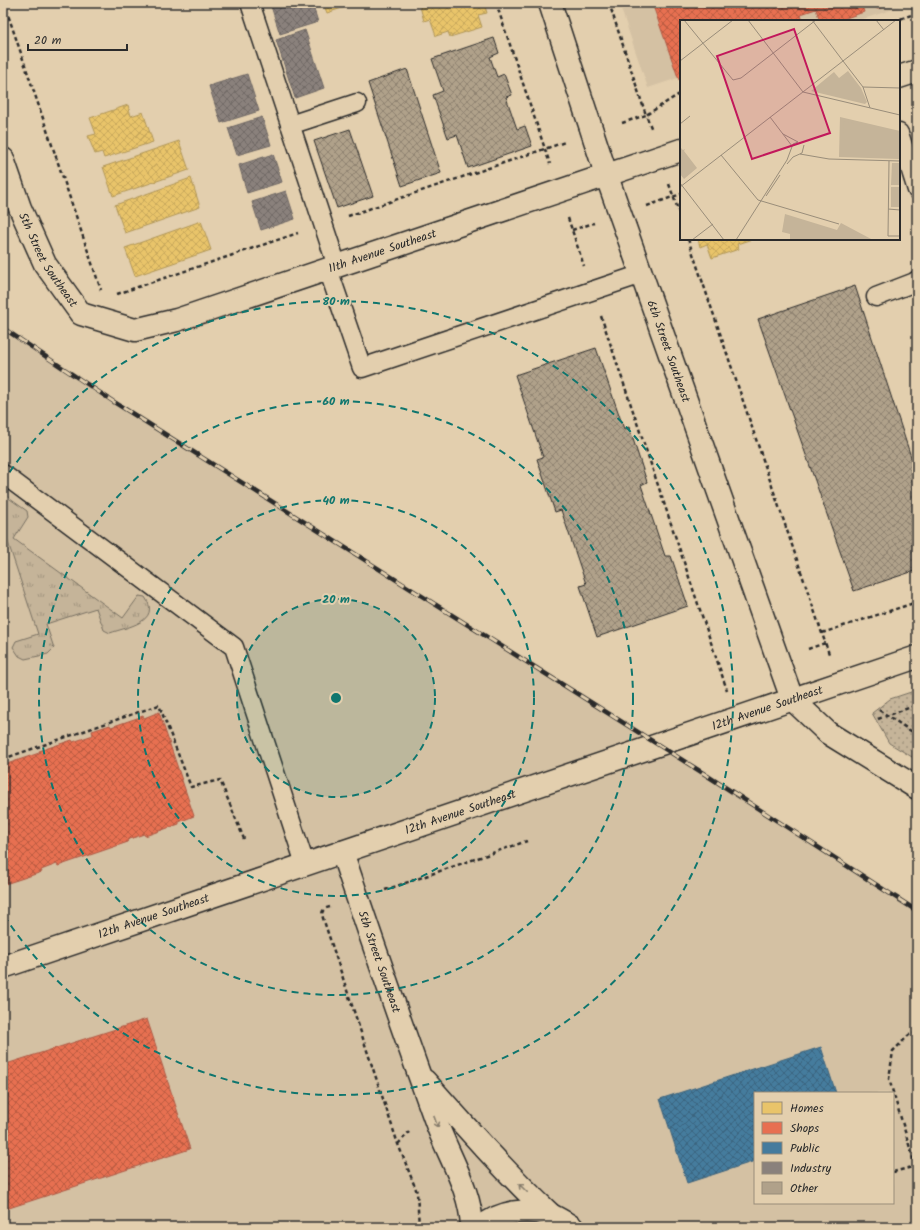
<svg xmlns="http://www.w3.org/2000/svg" width="920" height="1230" viewBox="0 0 920 1230" font-family="Kalam,sans-serif">
<style>
.built{fill:#d4c1a3;fill-rule:evenodd}
.grass{fill:url(#grass-tufts);stroke:#787062}
.park{fill:url(#park-dots);stroke:#787062}
.homes{fill:url(#homes-cross-hatch);stroke:#b09657}
.shops{fill:url(#shops-cross-hatch);stroke:#af5b46}
.public{fill:url(#public-cross-hatch);stroke:#3d637b}
.industry{fill:url(#industry-cross-hatch);stroke:#6e6764}
.building{fill:url(#building-cross-hatch);stroke:#2b2b2b}
.lines{fill:none;stroke-linecap:round;stroke-linejoin:round}
.service-casing{stroke:#2b2b2b;stroke-width:21}
.minor-casing{stroke:#2b2b2b;stroke-width:25}
.tertiary-casing{stroke:#2b2b2b;stroke-width:25}
.secondary-casing{stroke:#2b2b2b;stroke-width:25}
.path{stroke:#2b2b2b;stroke-width:2.5;stroke-dasharray:4 3;stroke-linecap:butt}
.service{stroke:#e3cfae;stroke-width:18}
.minor{stroke:#e3cfae;stroke-width:22}
.tertiary{stroke:#e3cfae;stroke-width:22}
.secondary{stroke:#e3cfae;stroke-width:22}
.rail-casing{stroke:#2b2b2b;stroke-width:4.5}
.rail{stroke:#e3cfae;stroke-width:3;stroke-dasharray:9;stroke-linecap:butt}
.oneway{stroke:#877d6c}
.ring{fill:none;stroke:#0f766e;stroke-width:2;stroke-dasharray:7 5}
.labels{text-anchor:middle;dominant-baseline:central;stroke-width:4;stroke-linejoin:round;paint-order:stroke}
.street-label{font-size:12px;fill:#2b2b2b;stroke:#e3cfae}
.inset-road{fill:none;stroke:#998d7a;stroke-width:1}
.view{fill:#c2185b;fill-opacity:0.15;stroke:#c2185b;stroke-width:2}
.inset-edge{fill:none;stroke:#2b2b2b;stroke-width:2}
.centre{fill:#0f766e;stroke:#e3cfae;stroke-width:2}
.ring-label{font-size:12px;text-anchor:middle;font-weight:bold;fill:#0f766e;stroke:#e3cfae;stroke-width:4;stroke-linejoin:round;paint-order:stroke}
</style>
<defs>
<pattern id="grass-tufts" width="24" height="20" patternUnits="userSpaceOnUse"><rect width="24" height="20" fill="#c5b499"/><path d="M3 7l-1-3M5 7V3M7 7l1-3M15 17l-1-3M17 17v-4M19 17l1-3" fill="none" stroke="#a0937d"/></pattern>
<pattern id="park-dots" width="8" height="8" patternUnits="userSpaceOnUse"><rect width="8" height="8" fill="#c5b499"/><path d="M2 2h.1M6 6h.1" fill="none" stroke="#a0937d" stroke-width="1.8" stroke-linecap="round"/></pattern>
<pattern id="homes-cross-hatch" width="8" height="8" patternUnits="userSpaceOnUse"><rect width="8" height="8" fill="#e9c46a"/><path d="M0 0l8 8M0 8l8-8" fill="none" stroke="#c8a95c"/></pattern>
<pattern id="shops-cross-hatch" width="8" height="8" patternUnits="userSpaceOnUse"><rect width="8" height="8" fill="#e76f51"/><path d="M0 0l8 8M0 8l8-8" fill="none" stroke="#bb5b43"/></pattern>
<pattern id="public-cross-hatch" width="8" height="8" patternUnits="userSpaceOnUse"><rect width="8" height="8" fill="#457b9d"/><path d="M0 0l8 8M0 8l8-8" fill="none" stroke="#3a6580"/></pattern>
<pattern id="industry-cross-hatch" width="8" height="8" patternUnits="userSpaceOnUse"><rect width="8" height="8" fill="#8a817c"/><path d="M0 0l8 8M0 8l8-8" fill="none" stroke="#716a66"/></pattern>
<pattern id="building-cross-hatch" width="8" height="8" patternUnits="userSpaceOnUse"><rect width="8" height="8" fill="#b0a18a"/><path d="M0 0l8 8M0 8l8-8" fill="none" stroke="#8f8371"/></pattern>
</defs>
<rect width="100%" height="100%" fill="#e3cfae"/>
<filter id="ink" filterUnits="userSpaceOnUse"><feTurbulence type="fractalNoise" baseFrequency=".025" numOctaves="2"/><feDisplacementMap in="SourceGraphic" scale="8" xChannelSelector="R" yChannelSelector="G"/><feConvolveMatrix kernelMatrix="1 2 1 2 8 2 1 2 1" color-interpolation-filters="sRGB"/></filter>
<g filter="url(#ink)">
<path class="built" d="M 619,3 L 913,3 L 857,21 L 681,21 L 681,77 L 648,88 Z
M 3,328 L 291,514 L 657,745 L 917,912 L 917,1227 L 3,1227 ZM 755,1093 L 893,1093 L 893,1203 L 755,1203 Z"/>
<path class="grass" d="M 3,494 L 27,511 L 28,517 L 14,539 L 123,618 L 139,596 L 145,597 C 162,622 127,627 110,633 L 104,630 L 96,608 L 46,624 L 54,648 L 48,654 L 25,659 L 19,656 L 13,647 L 16,641 L 38,634 L 3,527 Z"/>
<path class="park" d="M 917,690 L 917,760 L 889,743 L 872,713 L 890,699 Z"/>
<path class="homes" d="M 323,3 L 357,3 L 327,13 Z
M 419,3 L 484,3 L 487,13 L 478,15 L 482,27 L 450,37 L 448,32 L 436,36 L 430,19 L 424,21 Z
M 128,105 L 131,116 L 143,112 L 153,142 L 104,158 L 102,152 L 95,154 L 88,136 L 96,134 L 90,118 Z
M 179,141 L 189,170 L 113,196 L 103,167 Z
M 191,178 L 200,207 L 125,233 L 115,205 Z
M 201,221 L 211,250 L 135,276 L 125,248 Z
M 698,239 L 752,239 L 737,244 L 739,249 L 712,258 L 707,244 L 700,247 Z"/>
<path class="shops" d="M 652,3 L 861,3 L 864,12 L 837,21 L 820,21 L 816,9 L 801,14 L 803,21 L 681,21 L 681,79 L 679,80 Z
M 875,3 L 893,3 L 877,9 Z
M 159,712 L 194,816 L 179,822 L 179,824 L 145,836 L 144,834 L 127,840 L 128,842 L 58,866 L 57,864 L 41,870 L 42,872 L 5,884 L 3,882 L 3,763 L 4,765 L 39,753 L 39,751 L 72,740 L 73,742 L 93,735 L 92,731 L 110,725 L 111,727 L 143,716 L 144,718 Z
M 147,1019 L 190,1149 L 3,1210 L 3,1065 Z"/>
<path class="public" d="M 821,1047 L 836,1093 L 755,1093 L 755,1161 L 687,1183 L 660,1099 Z"/>
<path class="industry" d="M 270,3 L 312,3 L 318,22 L 280,34 Z
M 305,30 L 324,88 L 295,98 L 276,40 Z
M 247,74 L 259,111 L 221,123 L 209,86 Z
M 262,117 L 271,145 L 237,155 L 228,128 Z
M 273,154 L 282,182 L 247,193 L 239,165 Z
M 286,191 L 295,219 L 261,230 L 252,202 Z"/>
<path class="building" d="M 494,38 L 499,53 L 490,57 L 497,77 L 504,74 L 512,95 L 506,97 L 517,129 L 525,126 L 532,146 L 468,168 L 457,135 L 448,138 L 433,95 L 443,91 L 432,59 Z
M 407,69 L 441,173 L 402,186 L 368,83 Z
M 350,129 L 373,196 L 337,208 L 314,141 Z
M 855,286 L 913,463 L 917,462 L 917,570 L 854,591 L 758,319 Z
M 596,348 L 624,429 L 629,427 L 647,482 L 641,485 L 665,556 L 671,556 L 688,606 L 597,637 L 580,586 L 586,584 L 561,510 L 555,512 L 537,459 L 543,457 L 515,375 Z"/>
<g class="lines">
<g class="service-casing">
<path id="service" d="M 250,3 L 337,266
M 290,125 L 357,103
M 899,133 L 917,190
M 328,269 L 362,368 L 642,274
M 876,297 L 915,282 L 917,280
M 3,474 L 234,647 L 305,864"/>
</g>
<g class="minor-casing">
<g id="minor">
<path id="s1" d="M 550,3 L 606,174 L 792,699"/>
<path d="M 899,77 L 917,71"/>
<path id="s2" d="M 3,159 L 20,208 L 45,264 L 81,314 L 135,330 L 177,320 L 681,150"/>
<path id="s3" d="M 342,852 C 372,941 403,1030 435,1119 C 447,1154 471,1189 472,1227"/>
<path d="M 425,1081 C 466,1127 506,1173 551,1215"/>
<path d="M 482,1227 C 500,1211 527,1208 550,1215 C 557,1217 565,1223 572,1227"/>
</g>
</g>
<g class="tertiary-casing">
<path id="tertiary" d="M 792,699 L 828,733 L 917,788"/>
</g>
<g class="secondary-casing">
<g id="secondary">
<path id="s4" d="M 3,967 L 917,657"/>
</g>
</g>
<path class="path" d="M 4,3 L 101,290
M 496,3 L 550,164
M 609,3 L 646,115 L 681,93
M 894,21 L 917,13
M 622,123 L 646,115 L 652,130
M 669,184 L 681,218
M 647,206 L 681,194
M 348,216 L 565,142
M 568,218 L 584,266
M 572,230 L 594,223
M 688,239 L 829,654
M 117,294 L 298,233
M 601,316 L 727,690
M 822,633 L 917,602
M 808,649 L 825,643
M 879,710 L 917,735
M 878,719 L 917,705
M 3,759 L 159,705 L 191,787 L 220,780 L 244,839
M 385,890 L 527,841
M 330,907 C 326,908 322,909 322,915 L 398,1144 L 417,1192 L 419,1227
M 917,1033 L 909,1035 L 893,1051 L 889,1079 L 917,1171
M 398,1144 L 409,1132
M 893,1172 L 916,1166"/>
<use href="#service" class="service"/>
<use href="#minor" class="minor"/>
<use href="#tertiary" class="tertiary"/>
<use href="#secondary" class="secondary"/>
<g class="rail-casing">
<path id="rail" d="M 3,328 L 114,402 L 703,773 L 917,911"/>
</g>
<use href="#rail" class="rail"/>
</g>
<defs><path id="oneway-shaft" d="M-6 0H5M1.5-3L5.5 0L1.5 3" fill="none" stroke-width="1.6" stroke-linecap="round" stroke-linejoin="round"/></defs>
<g class="oneway">
<use href="#oneway-shaft" transform="translate(436 1122) rotate(70)"/>
<use href="#oneway-shaft" transform="translate(523 1188) rotate(-135)"/>
</g>
</g>
<circle cx="336" cy="698" r="99" fill="#0f766e" fill-opacity=".12"/>
<g class="ring">
<circle cx="336" cy="698" r="99"/>
<circle cx="336" cy="698" r="198"/>
<circle cx="336" cy="698" r="297"/>
<path d="M3 482A397 397 0 1 1 3 914"/>
</g>
<g class="labels">
<g class="street-label">
<text stroke="none"><textPath href="#s2" startOffset="491">11th Avenue Southeast</textPath></text>
<text stroke="none"><textPath href="#s2" startOffset="111">5th Street Southeast</textPath></text>
<text stroke="none"><textPath href="#s1" startOffset="368">6th Street Southeast</textPath></text>
<text stroke="none"><textPath href="#s4" startOffset="807">12th Avenue Southeast</textPath></text>
<text stroke="none"><textPath href="#s4" startOffset="483">12th Avenue Southeast</textPath></text>
<text stroke="none"><textPath href="#s4" startOffset="159">12th Avenue Southeast</textPath></text>
<text stroke="none"><textPath href="#s3" startOffset="116">5th Street Southeast</textPath></text>
</g>
</g>
<g transform="translate(680 20)">
<rect width="220" height="220" fill="#e3cfae"/>
<path d="M 168,51 L 181,68 L 187,82 L 185,84 L 131,71 L 154,52 L 159,58 ZM 160,97 L 220,111 L 219,139 L 159,137 ZM 0,127 L 3,130 L 5,129 L 4,131 L 17,148 L 4,159 L 0,154 ZM 212,143 L 220,143 L 220,165 L 211,165 ZM 211,167 L 220,167 L 220,187 L 211,187 ZM 105,194 L 157,210 L 161,203 L 193,220 L 110,220 L 110,214 L 102,212 Z" fill="#c5b499"/>
<path d="M 164,101 L 181,105 L 181,113 L 163,113 Z" fill="#c5b499"/>
<path class="inset-road" d="M 4,0 L 53,60 L 61,58 L 136,0M 68,0 L 123,72 L 220,95M 132,0 L 163,41M 196,0 L 204,10M 0,41 L 53,0M 163,41 L 183,67 L 190,88M 183,67 L 220,68M 90,97 L 112,126M 0,104 L 10,96M 103,114 L 118,122M 120,134 L 149,139 L 220,141M 41,135 L 78,180 L 159,204M 209,141 L 208,216 L 220,216M 107,144 L 113,137 L 122,133 L 124,125M 0,163 L 44,220M 0,167 L 216,0M 86,176 L 100,155M 208,189 L 220,190M 12,220 L 33,204M 56,220 L 107,140 L 113,124 L 118,122"/>
<path class="view" d="M 114,9 L 150,113 L 72,139 L 37,36 Z"/>
<rect width="220" height="220" class="inset-edge"/>
</g>
<circle cx="336" cy="698" r="6" class="centre"/>
<g class="ring-label">
<text x="336" y="305">80 m</text>
<text x="336" y="405">60 m</text>
<text x="336" y="504">40 m</text>
<text x="336" y="603">20 m</text>
</g>
<rect width="920" height="1230" fill="none" stroke="#e3cfae" stroke-width="16"/>
<rect x="8" y="8" width="904" height="1214" fill="none" stroke="#2b2b2b" stroke-width="1.5" filter="url(#ink)"/>
<rect x="754" y="1092" width="140" height="112" fill="#e3cfae" stroke="#998d7a"/>
<rect x="762" y="1102" width="20" height="12" fill="#e9c46a" stroke="#998d7a"/>
<text x="790" y="1112" font-size="12" fill="#2b2b2b">Homes</text>
<rect x="762" y="1122" width="20" height="12" fill="#e76f51" stroke="#998d7a"/>
<text x="790" y="1132" font-size="12" fill="#2b2b2b">Shops</text>
<rect x="762" y="1142" width="20" height="12" fill="#457b9d" stroke="#998d7a"/>
<text x="790" y="1152" font-size="12" fill="#2b2b2b">Public</text>
<rect x="762" y="1162" width="20" height="12" fill="#8a817c" stroke="#998d7a"/>
<text x="790" y="1172" font-size="12" fill="#2b2b2b">Industry</text>
<rect x="762" y="1182" width="20" height="12" fill="#b0a18a" stroke="#998d7a"/>
<text x="790" y="1192" font-size="12" fill="#2b2b2b">Other</text>
<path d="M28 44v6h99v-6" fill="none" stroke="#2b2b2b" stroke-width="2"/>
<text x="34" y="44" font-size="12" fill="#2b2b2b" stroke="#e3cfae" stroke-width="3" paint-order="stroke">20 m</text>
</svg>
